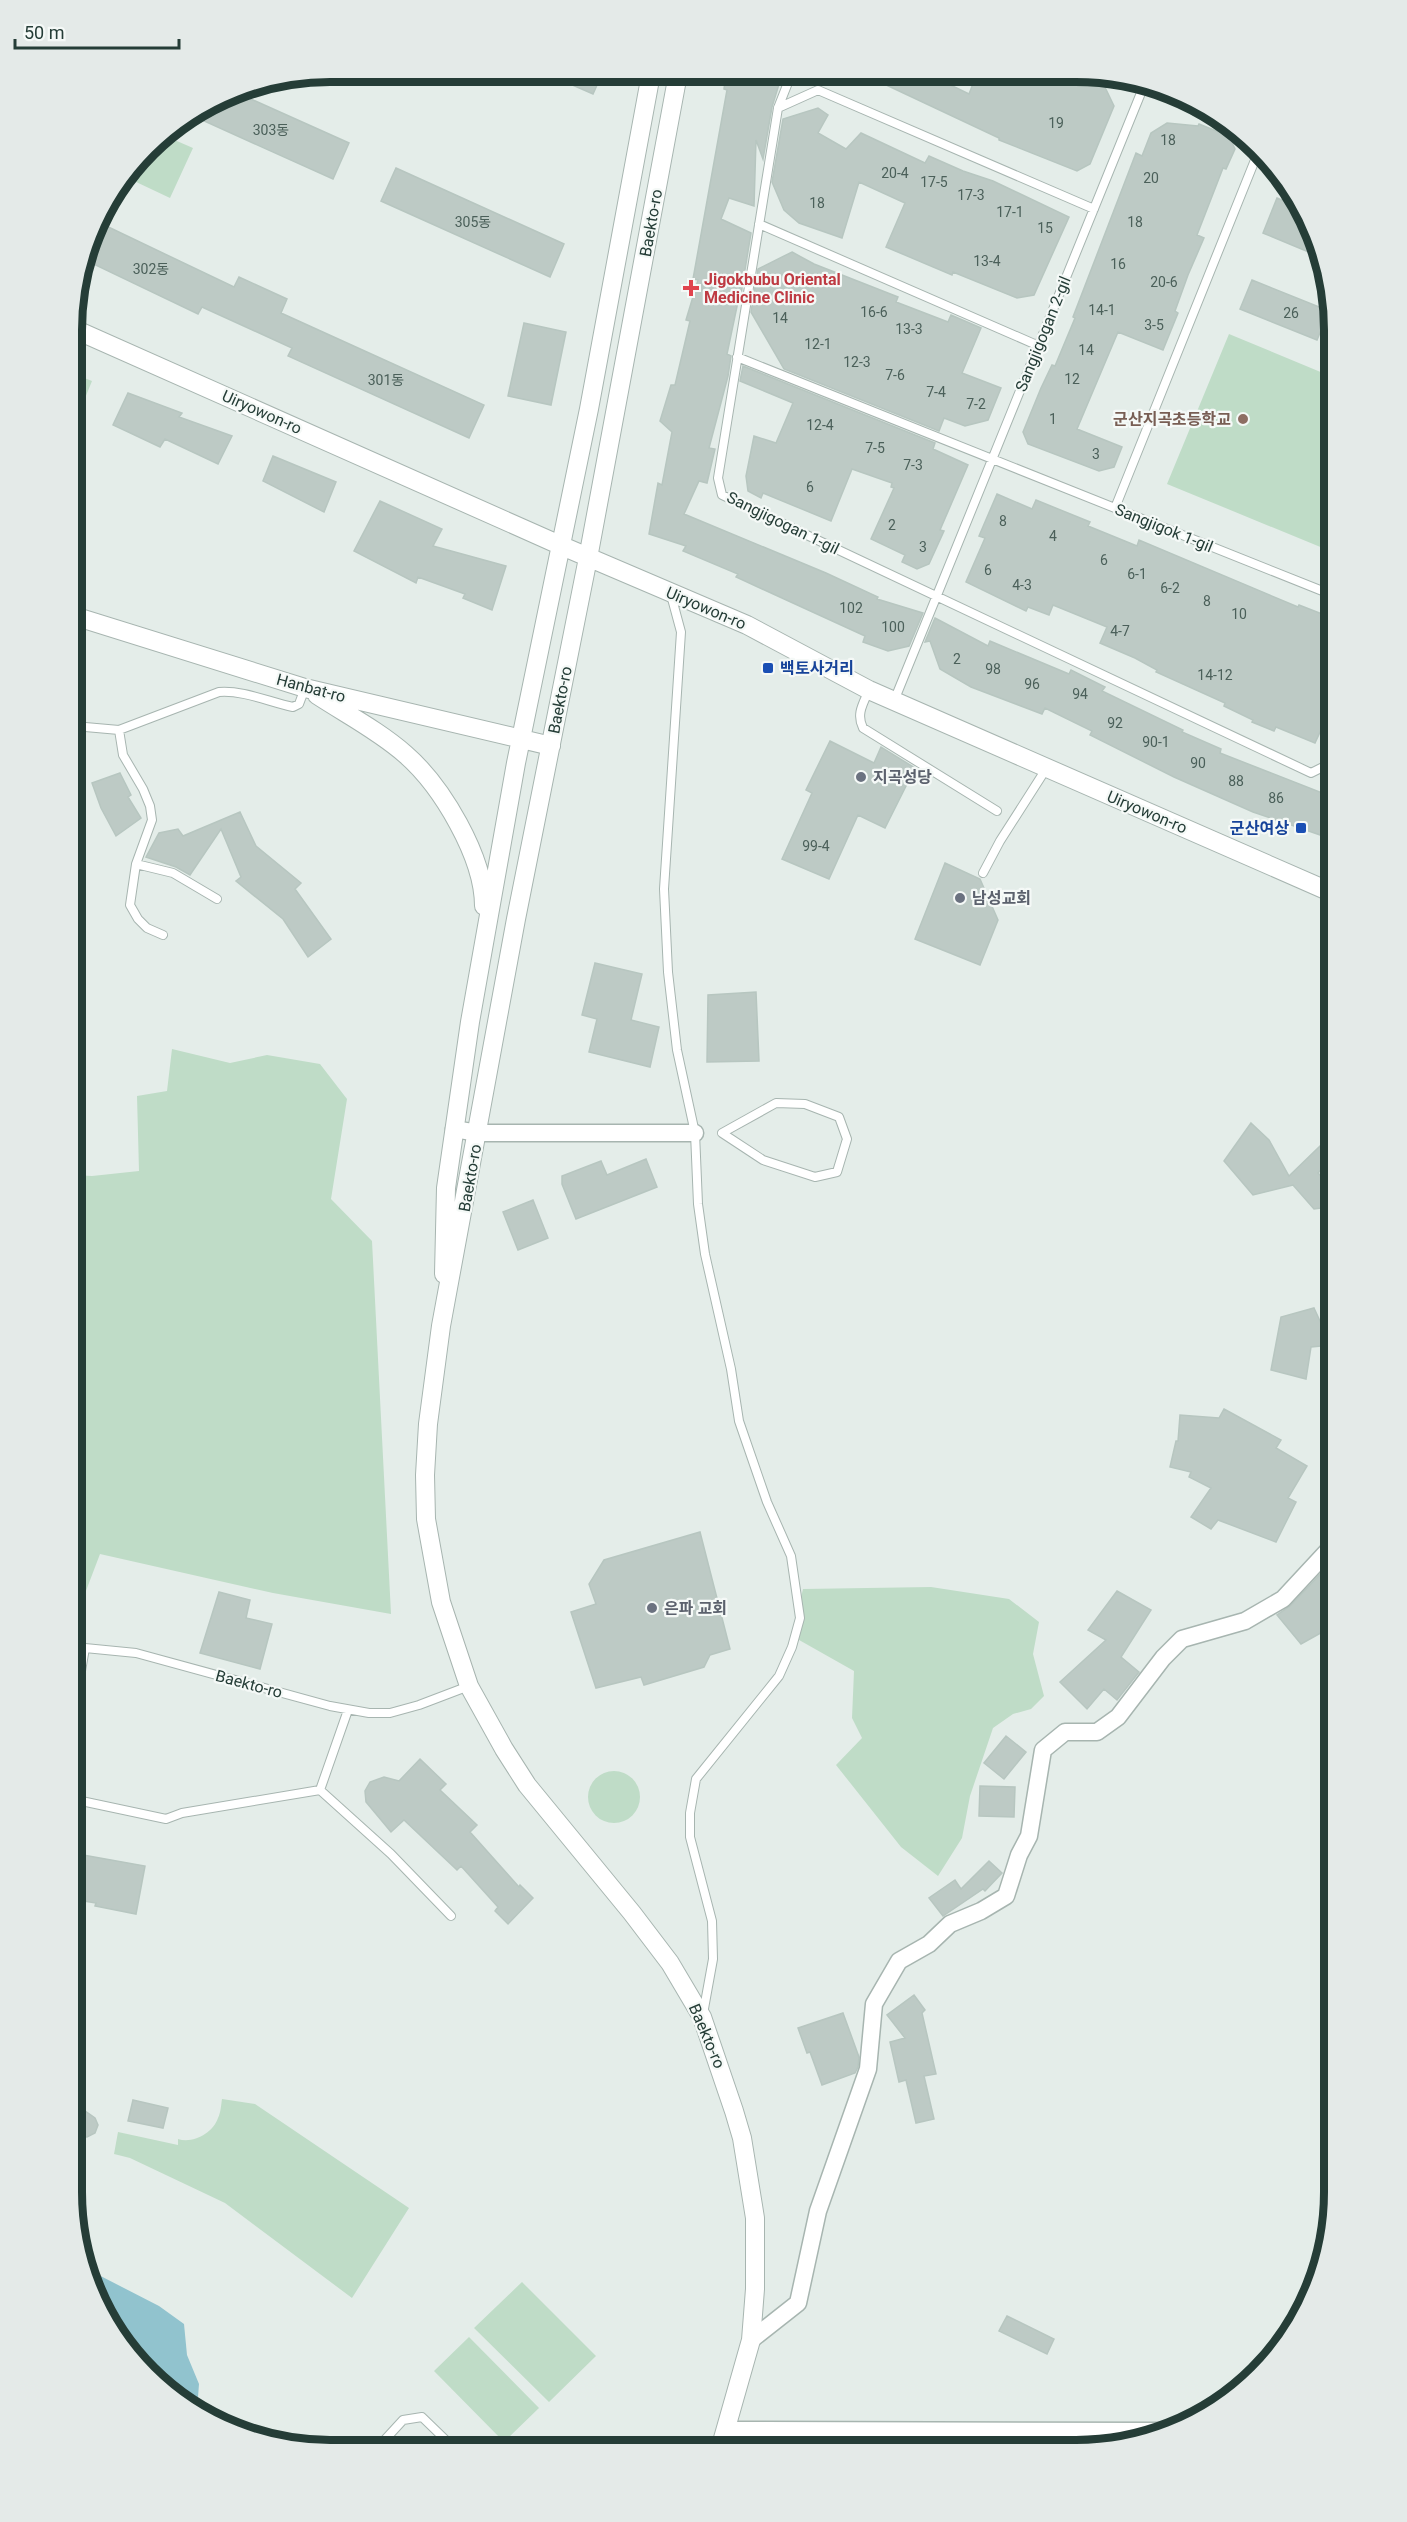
<svg xmlns="http://www.w3.org/2000/svg" width="1407" height="2522" viewBox="0 0 1407 2522" font-family="Roboto,'Noto Sans KR',sans-serif">
<style>
.green{fill:#bfdcc7}
.water{fill:#91c3ce}
.building{fill:#bdcac5;stroke:#b7c6c0;stroke-width:1.5}
.lines{fill:none;stroke-linecap:round;stroke-linejoin:round}
.service-casing{stroke:#a7b5b0;stroke-width:10}
.minor-casing{stroke:#a7b5b0;stroke-width:19}
.tertiary-casing{stroke:#a7b5b0;stroke-width:20}
.service{stroke:#fff;stroke-width:8}
.minor{stroke:#fff;stroke-width:16}
.tertiary{stroke:#fff;stroke-width:18}
.health-dot{fill:#e0444e;stroke:#f5f9f7;stroke-width:2}
.education-dot{fill:#8d6e63;stroke:#f5f9f7;stroke-width:2}
.transit-dot{fill:#1a4fb4;stroke:#f5f9f7;stroke-width:2}
.worship-dot{fill:#6b7280;stroke:#f5f9f7;stroke-width:2}
.labels{text-anchor:middle;dominant-baseline:central;stroke-width:4.5;stroke-linejoin:round;paint-order:stroke}
.number-label{font-size:14px;fill:#4b605a}
.street-label{font-size:16px;fill:#253d37;stroke:#f5f9f7}
.health-label{font-size:16px;font-weight:bold;fill:#be3a42;stroke:#f5f9f7;text-anchor:start}
.education-label{font-size:16px;font-weight:bold;fill:#785e54;stroke:#f5f9f7;text-anchor:end}
.transit-label{font-size:16px;font-weight:bold;fill:#164399;stroke:#f5f9f7;text-anchor:start}
.worship-label{font-size:16px;font-weight:bold;fill:#5b616d;stroke:#f5f9f7;text-anchor:start}
.rim{fill:none;stroke:#253d37;stroke-width:8}
</style>
<rect width="100%" height="100%" fill="#e4ede9"/>
<path class="green" d="M 163,135 L 193,148 L 170,198 L 134,181 L 147,154 Z
M 1229,334 L 1335,378 L 1335,553 L 1167,484 Z
M 74,374 L 92,381 L 74,425 Z
M 172,1049 L 230,1063 L 267,1055 L 320,1064 L 347,1099 L 331,1199 L 372,1241 L 391,1614 L 273,1593 L 100,1554 L 73,1625 L 73,1175 L 92,1176 L 139,1171 L 137,1096 L 167,1091 Z
M 931,1587 L 1009,1599 L 1039,1622 L 1033,1654 L 1044,1696 L 1031,1709 L 1013,1714 L 993,1728 L 970,1796 L 962,1838 L 938,1876 L 901,1847 L 836,1765 L 862,1738 L 852,1718 L 854,1671 L 792,1636 L 803,1589 Z
M588 1797a26 26 0 1 1 52 0a26 26 0 1 1-52 0Z
M 222,2099 L 255,2104 L 409,2208 L 352,2298 L 225,2203 L 130,2158 L 114,2154 L 118,2132 L 178,2145 L 178,2139 C 193,2144 213,2133 218,2118 C 221,2112 221,2105 222,2099 Z
M 522,2282 L 596,2356 L 549,2402 L 474,2328 Z
M 469,2337 L 539,2408 L 504,2442 L 434,2371 Z"/>
<path class="water" d="M 85,2268 L 159,2306 L 184,2324 L 187,2355 L 199,2384 L 197,2410 L 173,2396 L 125,2348 L 86,2275 Z"/>
<path class="building" d="M 545,73 L 588,74 L 602,74 L 593,94 Z
M 726,74 L 767,75 L 780,81 L 772,107 L 763,159 L 756,140 L 754,206 L 729,198 L 721,219 L 751,233 L 741,294 L 740,292 L 727,354 L 731,356 L 728,376 L 709,448 L 715,449 L 707,483 L 699,481 L 684,514 L 826,573 L 878,597 L 877,599 L 923,613 L 909,646 L 888,651 L 863,642 L 865,636 L 736,577 L 738,574 L 683,551 L 686,546 L 649,534 L 658,483 L 662,485 L 672,432 L 660,421 L 671,385 L 675,385 L 690,321 L 686,320 L 698,280 L 693,279 L 727,90 L 724,89 Z
M 865,75 L 932,76 L 969,94 L 976,76 L 1094,77 L 1102,81 L 1114,106 L 1090,164 L 1077,171 L 999,140 L 999,138 Z
M 233,91 L 349,143 L 333,179 L 193,116 Z
M 818,108 L 828,115 L 818,133 L 846,149 L 861,133 L 925,163 L 929,156 L 963,171 L 993,181 L 1069,217 L 1034,295 L 1017,298 L 953,272 L 952,275 L 886,247 L 905,203 L 859,182 L 842,238 L 799,223 L 784,210 L 772,182 L 783,119 Z
M 1167,123 L 1198,126 L 1199,124 L 1229,136 L 1235,149 L 1226,169 L 1223,168 L 1197,235 L 1204,238 L 1188,275 L 1175,311 L 1178,313 L 1163,350 L 1118,332 L 1077,429 L 1122,447 L 1114,467 L 1099,471 L 1028,444 L 1023,432 L 1041,388 L 1052,365 L 1055,366 L 1075,318 L 1073,317 L 1136,153 L 1142,156 L 1151,133 Z
M 396,168 L 564,244 L 550,277 L 381,201 Z
M 1277,198 L 1302,208 L 1321,247 L 1323,258 L 1263,233 Z
M 100,223 L 234,287 L 239,277 L 287,299 L 281,313 L 484,405 L 469,438 L 288,356 L 292,348 L 202,307 L 198,314 L 85,260 Z
M 792,252 L 814,264 L 898,297 L 896,302 L 948,322 L 951,315 L 981,328 L 962,373 L 1001,388 L 988,420 L 965,426 L 944,418 L 939,431 L 784,369 L 751,312 L 758,269 Z
M 1252,280 L 1329,311 L 1317,340 L 1240,309 Z
M 524,323 L 566,332 L 551,405 L 508,396 Z
M 743,366 L 935,443 L 933,449 L 968,465 L 940,530 L 944,531 L 929,564 L 917,569 L 902,562 L 905,555 L 871,539 L 894,488 L 891,487 L 892,483 L 852,469 L 831,521 L 763,493 L 761,498 L 748,491 L 746,476 L 754,436 L 776,443 L 793,403 L 740,381 Z
M 128,393 L 182,413 L 179,417 L 232,436 L 218,464 L 165,439 L 160,447 L 113,425 Z
M 273,456 L 336,482 L 324,512 L 263,481 Z
M 997,494 L 1032,509 L 1036,500 L 1090,522 L 1088,526 L 1137,546 L 1139,540 L 1298,607 L 1299,605 L 1335,619 L 1335,736 L 1321,730 L 1315,743 L 1276,727 L 1274,731 L 1252,722 L 1253,720 L 1224,706 L 1225,703 L 1156,672 L 1157,670 L 1135,658 L 1100,643 L 1107,627 L 1053,605 L 1049,615 L 1028,607 L 1026,611 L 966,582 L 985,538 L 979,536 Z
M 380,501 L 442,529 L 433,546 L 506,566 L 492,610 L 463,598 L 465,594 L 418,577 L 416,583 L 354,551 Z
M 935,618 L 988,646 L 990,641 L 1069,674 L 1071,670 L 1105,687 L 1102,691 L 1183,730 L 1182,732 L 1221,749 L 1220,753 L 1335,798 L 1335,814 L 1326,837 L 1253,812 L 1174,777 L 1090,735 L 1092,731 L 1045,708 L 1042,714 L 971,687 L 940,669 L 930,641 L 925,642 Z
M 830,741 L 874,763 L 881,747 L 915,768 L 885,828 L 858,815 L 829,879 L 782,859 L 812,793 L 806,790 Z
M 120,773 L 131,795 L 128,797 L 141,818 L 116,836 L 101,808 L 92,783 Z
M 240,812 L 256,846 L 301,883 L 295,889 L 331,939 L 308,957 L 283,919 L 236,881 L 241,877 L 221,829 L 190,875 L 176,867 L 146,857 L 159,833 L 178,829 L 183,836 Z
M 945,863 L 980,879 L 998,920 L 980,965 L 915,939 Z
M 595,963 L 642,974 L 631,1020 L 659,1027 L 650,1067 L 589,1052 L 597,1019 L 582,1015 Z
M 756,992 L 759,1061 L 707,1062 L 708,995 Z
M 1251,1123 L 1269,1140 L 1289,1176 L 1320,1146 L 1332,1158 L 1318,1173 L 1333,1188 L 1328,1207 L 1314,1209 L 1293,1185 L 1253,1195 L 1224,1161 Z
M 646,1159 L 657,1187 L 576,1219 L 562,1184 L 562,1176 L 601,1161 L 607,1175 Z
M 533,1200 L 548,1238 L 518,1250 L 503,1212 Z
M 1314,1308 L 1331,1345 L 1311,1347 L 1306,1379 L 1271,1370 L 1281,1317 Z
M 1224,1409 L 1281,1440 L 1276,1448 L 1307,1466 L 1288,1498 L 1296,1502 L 1276,1542 L 1218,1520 L 1211,1529 L 1191,1517 L 1211,1488 L 1189,1477 L 1191,1472 L 1170,1467 L 1176,1441 L 1178,1441 L 1180,1415 L 1219,1418 Z
M 700,1532 L 730,1649 L 710,1655 L 704,1667 L 644,1685 L 641,1677 L 596,1688 L 571,1612 L 596,1604 L 589,1584 L 604,1560 Z
M 1335,1562 L 1335,1625 L 1301,1644 L 1277,1615 L 1290,1606 L 1327,1567 Z
M 1117,1591 L 1151,1610 L 1121,1657 L 1139,1672 L 1117,1700 L 1104,1689 L 1087,1709 L 1060,1682 L 1106,1640 L 1088,1630 Z
M 219,1592 L 250,1600 L 246,1618 L 272,1624 L 260,1669 L 200,1653 Z
M 1006,1736 L 1026,1752 L 1004,1779 L 984,1763 Z
M 420,1759 L 446,1784 L 440,1790 L 477,1825 L 470,1832 L 519,1887 L 520,1885 L 533,1898 L 508,1924 L 495,1911 L 498,1907 L 461,1866 L 457,1870 L 404,1820 L 391,1832 L 366,1802 L 365,1791 L 370,1782 L 384,1777 L 399,1781 Z
M 980,1786 L 1015,1787 L 1014,1817 L 979,1816 Z
M 72,1853 L 145,1866 L 136,1914 L 95,1906 L 96,1903 L 72,1899 Z
M 989,1861 L 1002,1873 L 985,1891 L 983,1889 L 943,1916 L 929,1898 L 955,1880 L 961,1889 Z
M 914,1995 L 925,2010 L 922,2013 L 936,2074 L 924,2076 L 934,2119 L 916,2123 L 906,2080 L 899,2082 L 890,2042 L 905,2038 L 887,2015 Z
M 843,2013 L 859,2057 L 858,2067 L 855,2073 L 822,2085 L 810,2052 L 807,2053 L 798,2028 Z
M 133,2100 L 168,2108 L 163,2128 L 128,2121 Z
M 72,2108 L 85,2111 L 95,2118 L 98,2125 L 95,2133 L 87,2137 L 72,2136 Z
M 1007,2316 L 1054,2339 L 1047,2354 L 999,2331 Z"/>
<g class="lines">
<g class="service-casing">
<path id="service" d="M 791,75 L 778,108 L 718,478 L 722,495 L 1311,773 L 1335,761
M 1148,84 L 1202,106
M 778,108 L 818,90 L 1094,209
M 759,224 L 1039,346
M 737,357 L 1335,596
M 1115,508 L 1259,150
M 671,595 L 681,632 L 664,889 L 668,972 L 677,1050 L 695,1133 L 698,1204 L 705,1254 L 731,1369 L 739,1421 L 767,1502 L 791,1556 L 800,1618 L 792,1647 L 779,1676 L 696,1779 L 690,1813 L 690,1837 L 712,1921 L 713,1959 L 703,2014
M 869,690 C 863,704 856,714 863,728 L 997,811
M 894,701 L 1145,83
M 74,726 L 119,730 L 219,692 C 243,690 269,702 293,707 L 299,704 L 305,688
M 119,730 L 123,755 L 143,789 L 150,806 L 152,820 L 136,864 L 130,905 L 138,919 L 147,928 L 163,935
M 136,864 L 173,873 L 217,899
M 983,873 L 1000,841 L 1046,769
M 776,1103 L 805,1104 L 839,1117 L 847,1139 L 837,1172 L 815,1177 L 763,1160 L 722,1133 Z
M 73,1708 L 77,1694 L 85,1648 L 136,1653 L 330,1706 L 369,1713 L 390,1713 L 419,1705 L 469,1686
M 348,1710 L 320,1790 L 391,1854 L 451,1916
M 72,1799 L 166,1819 L 182,1813 L 320,1790
M 380,2445 L 403,2420 L 422,2417 L 454,2448"/>
</g>
<g class="minor-casing">
<path id="minor" d="M 454,1129 L 478,1133 L 695,1133
M 751,2340 L 798,2303 L 818,2211 L 868,2069 L 874,2004 L 899,1961 L 929,1944 L 950,1924 L 981,1911 L 1006,1896 L 1019,1855 L 1029,1836 L 1043,1750 L 1065,1732 L 1097,1732 L 1118,1717 L 1163,1658 L 1182,1639 L 1245,1621 L 1283,1599 L 1335,1543
M 726,2430 L 1170,2431"/>
</g>
<g class="tertiary-casing">
<path id="tertiary" d="M 678,74 L 588,558 L 516,919 L 441,1326 L 428,1424 L 425,1475 L 426,1519 L 441,1602 L 469,1686 L 504,1749 L 527,1785 L 632,1913 L 670,1963 L 702,2017 L 734,2111 L 742,2138 L 755,2218 L 755,2289 L 751,2340 L 720,2449
M 74,329 L 562,546 L 747,625 L 869,690 L 1335,894
M 74,616 L 305,688 L 551,746
M 317,695 C 346,714 379,731 405,754 C 442,786 484,857 484,906
M 444,1274 L 446,1188 L 470,1022 L 516,763 L 589,409 L 651,74"/>
</g>
<use href="#service" class="service"/>
<use href="#minor" class="minor"/>
<use href="#tertiary" class="tertiary"/>
</g>
<path class="health-dot" d="M688 279h6v6h6v6h-6v6h-6v-6h-6v-6h6z"/>
<circle class="education-dot" cx="1243" cy="419" r="6"/>
<g class="transit-dot">
<rect x="762" y="662" width="12" height="12" rx="3"/>
<rect x="1295" y="822" width="12" height="12" rx="3"/>
</g>
<g class="worship-dot">
<circle cx="861" cy="777" r="6"/>
<circle cx="960" cy="898" r="6"/>
<circle cx="652" cy="1608" r="6"/>
</g>
<g class="labels">
<g class="number-label">
<text x="1056" y="123">19</text>
<text x="271" y="130">303동</text>
<text x="1168" y="140">18</text>
<text x="895" y="173">20-4</text>
<text x="1151" y="178">20</text>
<text x="934" y="182">17-5</text>
<text x="971" y="195">17-3</text>
<text x="817" y="203">18</text>
<text x="1010" y="212">17-1</text>
<text x="473" y="222">305동</text>
<text x="1135" y="222">18</text>
<text x="1045" y="228">15</text>
<text x="987" y="261">13-4</text>
<text x="1118" y="264">16</text>
<text x="151" y="269">302동</text>
<text x="1164" y="282">20-6</text>
<text x="1102" y="310">14-1</text>
<text x="874" y="312">16-6</text>
<text x="1291" y="313">26</text>
<text x="780" y="318">14</text>
<text x="1154" y="325">3-5</text>
<text x="909" y="329">13-3</text>
<text x="818" y="344">12-1</text>
<text x="1086" y="350">14</text>
<text x="857" y="362">12-3</text>
<text x="895" y="375">7-6</text>
<text x="1072" y="379">12</text>
<text x="386" y="380">301동</text>
<text x="936" y="392">7-4</text>
<text x="976" y="404">7-2</text>
<text x="1053" y="419">1</text>
<text x="820" y="425">12-4</text>
<text x="875" y="448">7-5</text>
<text x="1096" y="454">3</text>
<text x="913" y="465">7-3</text>
<text x="810" y="487">6</text>
<text x="1003" y="521">8</text>
<text x="892" y="525">2</text>
<text x="1053" y="536">4</text>
<text x="923" y="547">3</text>
<text x="1104" y="560">6</text>
<text x="988" y="570">6</text>
<text x="1137" y="574">6-1</text>
<text x="1022" y="585">4-3</text>
<text x="1170" y="588">6-2</text>
<text x="1207" y="601">8</text>
<text x="851" y="608">102</text>
<text x="1239" y="614">10</text>
<text x="893" y="627">100</text>
<text x="1120" y="631">4-7</text>
<text x="957" y="659">2</text>
<text x="993" y="669">98</text>
<text x="1215" y="675">14-12</text>
<text x="1032" y="684">96</text>
<text x="1080" y="694">94</text>
<text x="1115" y="723">92</text>
<text x="1156" y="742">90-1</text>
<text x="1198" y="763">90</text>
<text x="1236" y="781">88</text>
<text x="1276" y="798">86</text>
<text x="816" y="846">99-4</text>
</g>
<g class="street-label">
<text transform="translate(651 223) rotate(-80)">Baekto-ro</text>
<text transform="translate(1043 334) rotate(-68)">Sangjigogan 2-gil</text>
<text transform="translate(262 412) rotate(24)">Uiryowon-ro</text>
<text transform="translate(783 523) rotate(26)">Sangjigogan 1-gil</text>
<text transform="translate(1164 528) rotate(22)">Sangjigok 1-gil</text>
<text transform="translate(706 608) rotate(23)">Uiryowon-ro</text>
<text transform="translate(311 688) rotate(15)">Hanbat-ro</text>
<text transform="translate(560 700) rotate(-79)">Baekto-ro</text>
<text transform="translate(1147 812) rotate(23)">Uiryowon-ro</text>
<text transform="translate(470 1178) rotate(-80)">Baekto-ro</text>
<text transform="translate(249 1684) rotate(15)">Baekto-ro</text>
<text transform="translate(707 2036) rotate(67)">Baekto-ro</text>
</g>
<g class="health-label">
<text x="704" y="279">Jigokbubu Oriental<tspan x="704" dy="18">Medicine Clinic</tspan></text>
</g>
<g class="education-label">
<text x="1231" y="419">군산지곡초등학교</text>
</g>
<g class="transit-label">
<text x="780" y="668">백토사거리</text>
<text x="1289" y="828" text-anchor="end">군산여상</text>
</g>
<g class="worship-label">
<text x="873" y="777">지곡성당</text>
<text x="972" y="898">남성교회</text>
<text x="664" y="1608">은파 교회</text>
</g>
</g>
<path d="M0 0H1407V2522H0ZM330 82H1076A248 248 0 0 1 1324 330V2192A248 248 0 0 1 1076 2440H330A248 248 0 0 1 82 2192V330A248 248 0 0 1 330 82Z" fill="#e4eae8" fill-rule="evenodd"/>
<path class="rim" d="M330 82H1076A248 248 0 0 1 1324 330V2192A248 248 0 0 1 1076 2440H330A248 248 0 0 1 82 2192V330A248 248 0 0 1 330 82Z"/>
<path d="M15 39v9h164v-9" fill="none" stroke="#253d37" stroke-width="3"/>
<text x="24" y="39" font-size="18" fill="#253d37" stroke="#f5f9f7" stroke-width="4.5" paint-order="stroke">50 m</text>
</svg>
